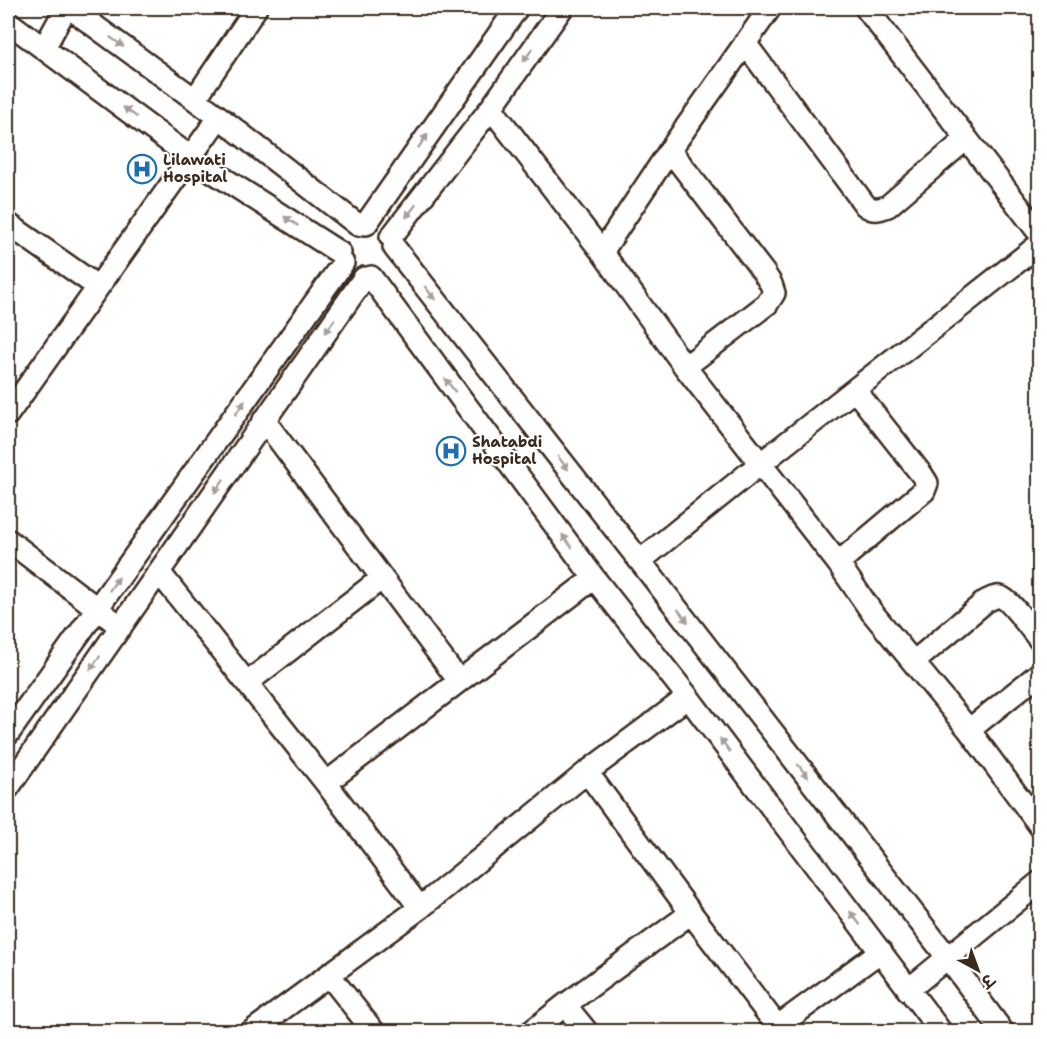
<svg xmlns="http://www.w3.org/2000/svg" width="1047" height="1039" viewBox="0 0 1047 1039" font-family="'Shantell Sans','Playpen Sans Deva',sans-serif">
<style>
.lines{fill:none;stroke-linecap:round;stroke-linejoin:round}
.street-casing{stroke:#3b2a1e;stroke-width:26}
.street{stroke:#fff;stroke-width:21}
.oneway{fill:#a79f9a}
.labels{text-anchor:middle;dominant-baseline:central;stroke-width:4.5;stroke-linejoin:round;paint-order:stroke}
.poi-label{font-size:15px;font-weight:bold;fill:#3b2a1e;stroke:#fff;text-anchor:start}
</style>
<rect width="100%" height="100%" fill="#fff"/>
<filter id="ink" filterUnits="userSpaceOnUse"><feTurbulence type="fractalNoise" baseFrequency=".0167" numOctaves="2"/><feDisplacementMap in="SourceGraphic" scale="12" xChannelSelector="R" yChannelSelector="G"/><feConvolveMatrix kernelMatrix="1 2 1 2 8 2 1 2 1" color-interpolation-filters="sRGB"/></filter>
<g filter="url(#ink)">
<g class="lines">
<g class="street-casing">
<path id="street" d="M 70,8 L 219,117 L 358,225
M 866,8 L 1040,234
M 8,22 L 190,157 L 340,253
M 745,43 L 865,205 C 873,211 878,210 888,206 L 966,139
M 44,48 L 66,8
M 195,99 L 256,8
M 491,108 L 602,252 L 685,367 L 838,563 L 871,611 L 969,730 L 1040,826
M 670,150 L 764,273 L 771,284 L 774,293 L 767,304 L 685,367
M 8,224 L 98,287
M 366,224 L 517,8
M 391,237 L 491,108 L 562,8
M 394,247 L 640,561 L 948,958 L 1003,1032
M 602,252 L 670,150 L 770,8
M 371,277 L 594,578 L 688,697 L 941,1032
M 8,414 L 219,117
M 264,420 L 459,681
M 8,540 L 121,627
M 640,561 L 760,464 L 1040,244
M 838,563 L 913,500 L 924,491 L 927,483 L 922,475 L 855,390
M 159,572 L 326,783 L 420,908
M 914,662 L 986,601 C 991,599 995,596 1000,597 C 1010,599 1032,631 1040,640
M 247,683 L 382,578
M 969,730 L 1040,673
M 8,734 L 343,263
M 587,772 L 691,913 L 777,1026
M 326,783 L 594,578
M 8,788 L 364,278
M 329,975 L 374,1032
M 908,990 L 1040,882
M 565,1005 L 587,1032
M 251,1032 L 420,908 L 587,772 L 688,697
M 531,1032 L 565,1005 L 691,913
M 770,1032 L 881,951"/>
</g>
<use href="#street" class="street"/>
</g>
<defs><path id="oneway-solid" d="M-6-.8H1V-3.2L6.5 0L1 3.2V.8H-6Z" transform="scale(1.5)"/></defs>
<g class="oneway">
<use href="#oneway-solid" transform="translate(117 42) rotate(36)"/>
<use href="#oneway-solid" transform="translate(528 55) rotate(125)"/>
<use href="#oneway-solid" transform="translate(130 112) rotate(-144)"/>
<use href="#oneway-solid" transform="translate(423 141) rotate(-55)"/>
<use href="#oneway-solid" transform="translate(411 211) rotate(128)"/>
<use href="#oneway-solid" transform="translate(291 221) rotate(-147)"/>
<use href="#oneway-solid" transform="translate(430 293) rotate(52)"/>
<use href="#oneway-solid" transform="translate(330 326) rotate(125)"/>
<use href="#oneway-solid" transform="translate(450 385) rotate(-127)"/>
<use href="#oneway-solid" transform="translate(240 408) rotate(-55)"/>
<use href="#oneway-solid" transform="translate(563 463) rotate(52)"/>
<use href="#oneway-solid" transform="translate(219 486) rotate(125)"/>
<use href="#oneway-solid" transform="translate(567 541) rotate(-127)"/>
<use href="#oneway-solid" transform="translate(114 584) rotate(-55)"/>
<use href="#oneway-solid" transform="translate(683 616) rotate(52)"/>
<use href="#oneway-solid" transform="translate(95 663) rotate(125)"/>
<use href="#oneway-solid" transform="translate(725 745) rotate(-127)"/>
<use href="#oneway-solid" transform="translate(803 771) rotate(52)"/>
<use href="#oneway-solid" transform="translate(855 918) rotate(-127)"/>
</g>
</g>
<defs>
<g id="hospital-ring" transform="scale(1.5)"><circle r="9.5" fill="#fff" stroke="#1f6fb2" stroke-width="1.5"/><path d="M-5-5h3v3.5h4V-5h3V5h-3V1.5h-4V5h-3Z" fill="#1f6fb2"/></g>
</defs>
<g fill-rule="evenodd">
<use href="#hospital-ring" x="142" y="169"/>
<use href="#hospital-ring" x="451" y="451"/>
</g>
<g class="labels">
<g class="poi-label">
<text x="163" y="160">Lilawati<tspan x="163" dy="17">Hospital</tspan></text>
<text x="472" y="442">Shatabdi<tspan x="472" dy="17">Hospital</tspan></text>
</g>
</g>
<rect width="1047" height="1039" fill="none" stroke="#fff" stroke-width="30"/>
<rect x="15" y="15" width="1017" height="1009" fill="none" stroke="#3b2a1e" stroke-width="2" filter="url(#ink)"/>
<g transform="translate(978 970) rotate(139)" stroke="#ffffff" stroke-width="4.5" paint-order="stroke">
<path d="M0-4.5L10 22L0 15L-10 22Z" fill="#3b2a1e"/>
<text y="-9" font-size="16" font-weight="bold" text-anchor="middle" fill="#3b2a1e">उ</text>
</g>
</svg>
